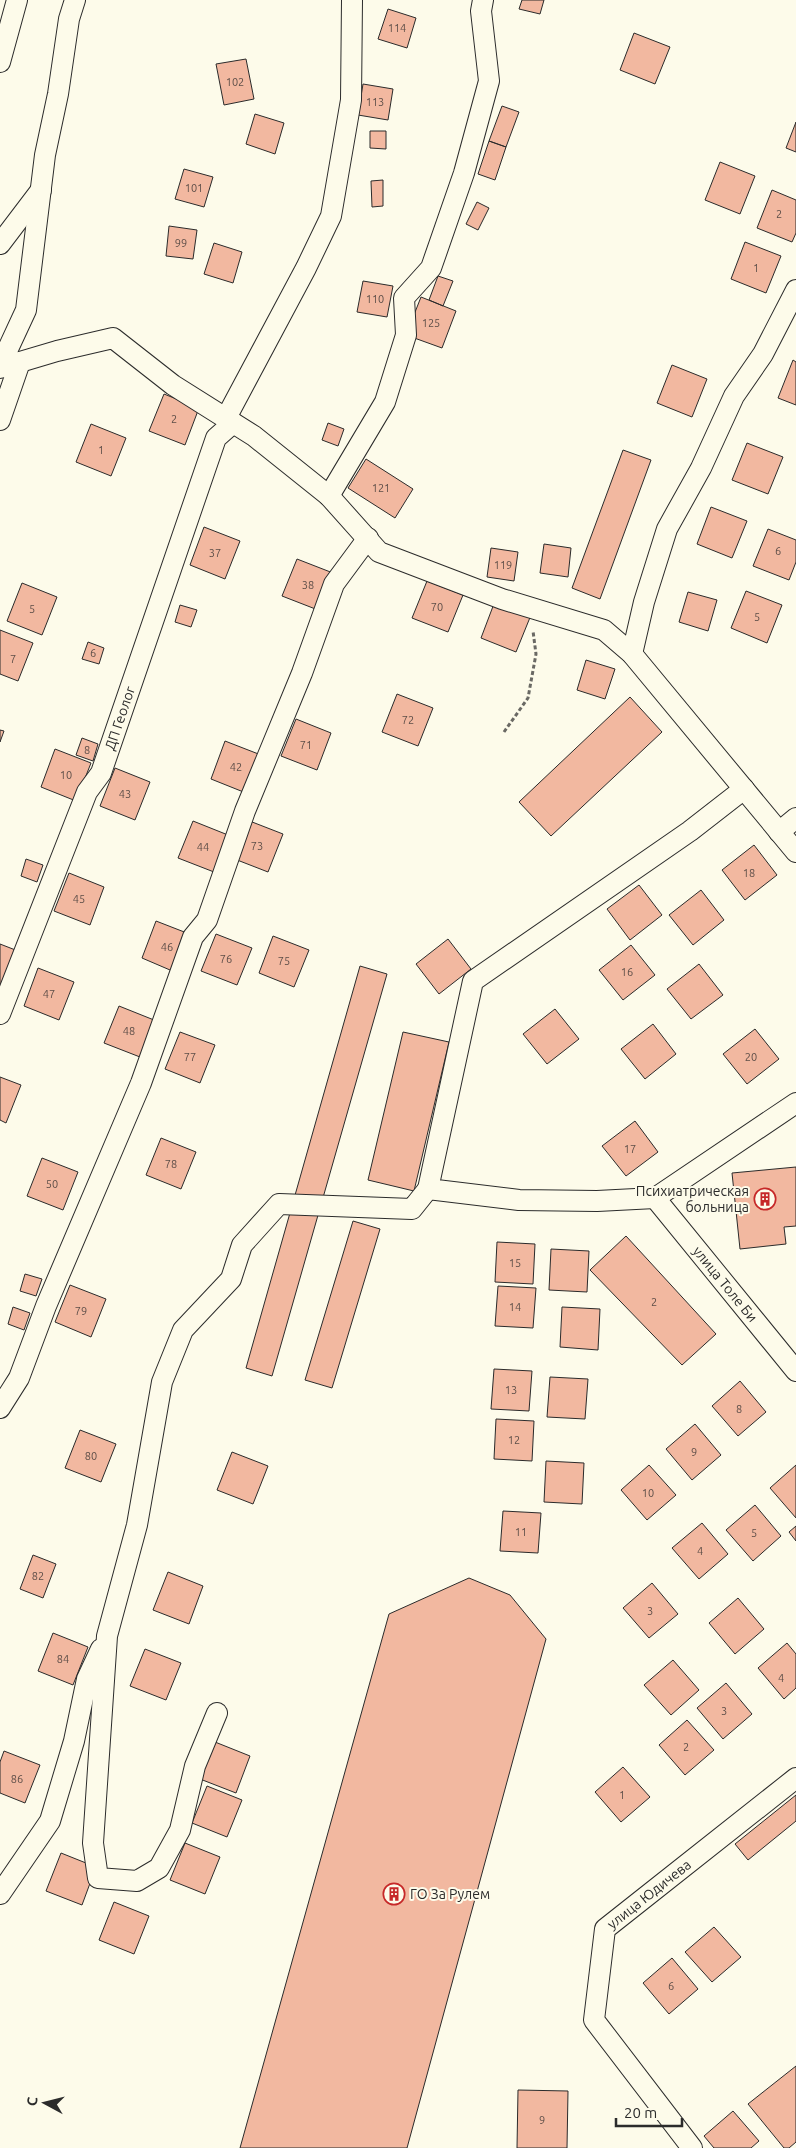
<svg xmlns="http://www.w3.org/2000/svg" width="796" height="2148" viewBox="0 0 796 2148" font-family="Ubuntu,sans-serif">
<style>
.building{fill:#f2b8a0;stroke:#2b2b2b}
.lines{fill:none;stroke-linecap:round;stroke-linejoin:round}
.minor-casing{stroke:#2b2b2b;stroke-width:22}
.path{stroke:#6a6964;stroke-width:3;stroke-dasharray:4 2.5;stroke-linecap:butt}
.minor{stroke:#fdfbea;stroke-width:20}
.labels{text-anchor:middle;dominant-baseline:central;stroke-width:4;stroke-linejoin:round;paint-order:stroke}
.number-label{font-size:11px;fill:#5d4e48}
.street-label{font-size:14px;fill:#2b2b2b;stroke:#fdfbea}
.poi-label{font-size:14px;fill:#2b2b2b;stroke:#fdfbea;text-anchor:end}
</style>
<rect width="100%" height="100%" fill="#fdfbea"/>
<path class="building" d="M 522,0 L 544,0 L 540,14 L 519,9 Z
M 388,9 L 416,18 L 407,48 L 378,39 Z
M 634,33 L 670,47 L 655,84 L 620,70 Z
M 246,59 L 254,99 L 224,105 L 216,64 Z
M 363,84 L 393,89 L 388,120 L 358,115 Z
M 502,106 L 519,112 L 506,147 L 489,141 Z
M 255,114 L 284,123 L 275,154 L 246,144 Z
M 796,122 L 796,152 L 786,148 Z
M 370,131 L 386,131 L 386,149 L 370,148 Z
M 489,141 L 506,147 L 495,180 L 478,174 Z
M 720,162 L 755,176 L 740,214 L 705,200 Z
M 184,169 L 213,177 L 204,207 L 175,199 Z
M 383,180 L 383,206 L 372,207 L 371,181 Z
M 772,190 L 796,200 L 796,233 L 792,242 L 757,228 Z
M 477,202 L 489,208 L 478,230 L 466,224 Z
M 169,226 L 197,230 L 193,259 L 166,256 Z
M 745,242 L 781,256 L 766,293 L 731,279 Z
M 214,243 L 242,252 L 233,283 L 204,274 Z
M 438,276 L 453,281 L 443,306 L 429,300 Z
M 363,281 L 393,286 L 387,317 L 357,312 Z
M 421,297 L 456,311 L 442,348 L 406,335 Z
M 793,360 L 796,362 L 796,405 L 778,398 Z
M 672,365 L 707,379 L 692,417 L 657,403 Z
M 164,394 L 199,408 L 185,445 L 149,431 Z
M 328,423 L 344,429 L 338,446 L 322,440 Z
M 91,424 L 126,438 L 111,476 L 76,462 Z
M 747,443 L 783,457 L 768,494 L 732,480 Z
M 623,450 L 651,460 L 600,599 L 572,588 Z
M 366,459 L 413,489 L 395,518 L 348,488 Z
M 711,507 L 747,521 L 732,558 L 697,544 Z
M 204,527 L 240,541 L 225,579 L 190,565 Z
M 768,529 L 796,540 L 796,562 L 789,580 L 753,566 Z
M 544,544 L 571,548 L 568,577 L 540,573 Z
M 491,548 L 518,552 L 514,581 L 487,577 Z
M 297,559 L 333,573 L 318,610 L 282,596 Z
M 427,581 L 463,595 L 448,632 L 412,618 Z
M 22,583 L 57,597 L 42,635 L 7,621 Z
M 746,591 L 782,605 L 767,643 L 731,628 Z
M 688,592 L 717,600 L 708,631 L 679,622 Z
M 495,601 L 531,615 L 516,652 L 481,638 Z
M 180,605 L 197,610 L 191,627 L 175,622 Z
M 0,630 L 33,643 L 18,681 L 0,674 Z
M 88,642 L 104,648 L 99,664 L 82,659 Z
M 586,660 L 615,669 L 605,699 L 577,690 Z
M 397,694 L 433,708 L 418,746 L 382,732 Z
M 630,697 L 662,732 L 551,836 L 519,802 Z
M 296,719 L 331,733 L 317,770 L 281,756 Z
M 0,730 L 4,731 L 0,742 Z
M 82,738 L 98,744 L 93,761 L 76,755 Z
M 225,741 L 261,755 L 246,793 L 211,779 Z
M 55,749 L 91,763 L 76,801 L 41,787 Z
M 115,768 L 150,782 L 135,820 L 100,806 Z
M 247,820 L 283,834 L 268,872 L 232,858 Z
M 193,821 L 228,835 L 214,872 L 178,858 Z
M 754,845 L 777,875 L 745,900 L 722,870 Z
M 26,859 L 43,865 L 37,882 L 21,876 Z
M 69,873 L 104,887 L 90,925 L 54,911 Z
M 639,885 L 662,915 L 630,940 L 607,909 Z
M 701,890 L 724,920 L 693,945 L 669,915 Z
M 156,921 L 192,935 L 177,973 L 142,958 Z
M 216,934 L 252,948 L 237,985 L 201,971 Z
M 273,936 L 309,950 L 294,987 L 259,973 Z
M 448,939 L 471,969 L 439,994 L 416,964 Z
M 0,944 L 18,951 L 0,988 Z
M 631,945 L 655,975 L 623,1000 L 599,970 Z
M 699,964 L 723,995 L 691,1019 L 667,989 Z
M 360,966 L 387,974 L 272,1376 L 246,1368 Z
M 38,968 L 74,982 L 59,1020 L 24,1006 Z
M 119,1006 L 154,1020 L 140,1057 L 104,1043 Z
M 555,1009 L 579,1039 L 547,1064 L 523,1034 Z
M 653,1024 L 676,1054 L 645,1079 L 621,1049 Z
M 755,1029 L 779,1059 L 747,1084 L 723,1054 Z
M 180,1032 L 215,1045 L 200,1083 L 165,1069 Z
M 403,1032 L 449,1042 L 414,1191 L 368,1180 Z
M 0,1077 L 21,1085 L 6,1123 L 0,1120 Z
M 635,1121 L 658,1152 L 626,1176 L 602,1146 Z
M 161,1138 L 196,1152 L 181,1189 L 146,1175 Z
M 42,1158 L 78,1172 L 63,1210 L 27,1196 Z
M 796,1167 L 796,1226 L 784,1227 L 786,1244 L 740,1249 L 732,1173 Z
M 353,1221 L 380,1229 L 332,1388 L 305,1380 Z
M 626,1236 L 716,1334 L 682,1365 L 590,1270 Z
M 497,1242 L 535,1244 L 533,1284 L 495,1282 Z
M 551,1249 L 589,1251 L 587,1292 L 549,1290 Z
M 25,1274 L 42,1279 L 36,1296 L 20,1291 Z
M 70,1285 L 106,1299 L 91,1337 L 55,1322 Z
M 498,1286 L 536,1288 L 533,1328 L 495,1326 Z
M 13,1307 L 30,1313 L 24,1330 L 8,1324 Z
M 562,1307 L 600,1309 L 598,1350 L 560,1347 Z
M 494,1369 L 532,1371 L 529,1411 L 491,1409 Z
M 550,1377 L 588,1379 L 585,1419 L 547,1417 Z
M 740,1381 L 766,1412 L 738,1436 L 712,1406 Z
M 496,1419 L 534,1421 L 532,1461 L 494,1459 Z
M 695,1424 L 721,1455 L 692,1480 L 666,1449 Z
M 80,1430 L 116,1444 L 101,1482 L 65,1468 Z
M 232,1452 L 268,1466 L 253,1504 L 217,1490 Z
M 546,1461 L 584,1463 L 582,1504 L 544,1502 Z
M 649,1465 L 676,1495 L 647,1520 L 621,1490 Z
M 796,1465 L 796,1518 L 770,1488 Z
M 755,1505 L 781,1536 L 753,1561 L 726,1530 Z
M 503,1511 L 541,1513 L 538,1553 L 500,1551 Z
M 702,1523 L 728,1554 L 699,1579 L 672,1548 Z
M 796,1526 L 796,1541 L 789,1532 Z
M 33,1555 L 56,1564 L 43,1598 L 20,1589 Z
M 168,1572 L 203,1586 L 189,1624 L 153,1610 Z
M 469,1578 L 510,1595 L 546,1639 L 407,2148 L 240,2148 L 389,1614 Z
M 652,1583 L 678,1614 L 649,1638 L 623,1608 Z
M 738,1598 L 764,1629 L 735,1654 L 709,1623 Z
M 53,1633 L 88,1647 L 73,1685 L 38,1671 Z
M 787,1643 L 796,1654 L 796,1688 L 784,1699 L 758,1668 Z
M 145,1649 L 181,1663 L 166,1700 L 130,1686 Z
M 673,1660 L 699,1690 L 671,1715 L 644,1685 Z
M 726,1683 L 752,1714 L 723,1739 L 697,1708 Z
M 687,1720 L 714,1750 L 685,1775 L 659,1745 Z
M 215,1742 L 250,1756 L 236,1793 L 200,1779 Z
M 4,1751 L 40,1765 L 25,1803 L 0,1793 L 0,1762 Z
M 623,1767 L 650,1797 L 621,1822 L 595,1792 Z
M 207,1786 L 242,1800 L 227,1837 L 192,1823 Z
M 796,1795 L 796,1821 L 748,1860 L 735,1844 Z
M 185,1843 L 220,1857 L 205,1894 L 170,1880 Z
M 61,1853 L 96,1867 L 82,1905 L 46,1891 Z
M 114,1902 L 149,1916 L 134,1954 L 99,1940 Z
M 714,1927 L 741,1957 L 712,1982 L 685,1952 Z
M 672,1958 L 698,1989 L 669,2014 L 643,1983 Z
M 796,2066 L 796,2142 L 789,2148 L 784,2148 L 748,2104 Z
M 518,2090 L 568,2091 L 567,2148 L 517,2148 Z
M 733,2111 L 759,2141 L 751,2148 L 714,2148 L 704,2136 Z"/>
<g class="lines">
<g class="minor-casing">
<g id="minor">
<path d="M 0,62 L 17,0"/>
<path d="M 0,244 L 41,190"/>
<path d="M 0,366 L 26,310 L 45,155 L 58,94 L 69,19 L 75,0"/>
<path d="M 0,368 L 57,351 L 113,338 L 173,385 L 254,436 L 329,496 L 379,552 L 502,599 L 604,630 L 632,654 L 796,852"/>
<path d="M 226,418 L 306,268 L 331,216 L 351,100 L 352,0"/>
<path d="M 0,420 L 20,362"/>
<path d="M 329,496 L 385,402 L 406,335 L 404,298 L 431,268 L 464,173 L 489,81 L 481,11 L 483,0"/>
<path d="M 632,654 L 644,602 L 667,529 L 701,468 L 734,396 L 763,354 L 796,290"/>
<path d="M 744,789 L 690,831 L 473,981 L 428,1189 L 519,1200 L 597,1201 L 655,1198 L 796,1103"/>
<path d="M 779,832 L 796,818"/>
<path id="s1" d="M 0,1014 L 87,792 L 101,773 L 216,438 L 233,423"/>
<path id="s2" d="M 655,1198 L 796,1371"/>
<path d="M 0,1408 L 19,1378 L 46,1306 L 141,1083 L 193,937 L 207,920 L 245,811 L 302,673 L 334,584 L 368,538"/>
<path d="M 217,1713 L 195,1766 L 180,1830 L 159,1868 L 137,1881 L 98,1878 L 93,1843 L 107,1636 L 137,1525 L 162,1382 L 183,1330 L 231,1279 L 242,1245 L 279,1204 L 412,1209 L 428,1189"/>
<path d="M 0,1894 L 50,1821 L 74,1741 L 87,1679 L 101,1649"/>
<path id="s3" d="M 692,2148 L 594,2020 L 605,1929 L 796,1778"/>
</g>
</g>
<path class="path" d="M 504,732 L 528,698 L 536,654 L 533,631"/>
<use href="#minor" class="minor"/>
</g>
<defs>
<g id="building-ring" transform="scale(1.125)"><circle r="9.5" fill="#fdfbea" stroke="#c62828" stroke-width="1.5"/><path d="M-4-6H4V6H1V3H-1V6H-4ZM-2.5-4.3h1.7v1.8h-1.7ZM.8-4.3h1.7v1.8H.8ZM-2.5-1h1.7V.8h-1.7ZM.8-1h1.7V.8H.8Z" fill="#c62828"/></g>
</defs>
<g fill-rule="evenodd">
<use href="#building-ring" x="765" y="1199"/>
<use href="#building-ring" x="394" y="1894"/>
</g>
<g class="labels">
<g class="number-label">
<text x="397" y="28">114</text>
<text x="235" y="82">102</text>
<text x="375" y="102">113</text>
<text x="194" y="188">101</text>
<text x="779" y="214">2</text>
<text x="181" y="243">99</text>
<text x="756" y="268">1</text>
<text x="375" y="299">110</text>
<text x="431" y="323">125</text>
<text x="174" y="419">2</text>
<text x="101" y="450">1</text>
<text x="381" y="488">121</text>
<text x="778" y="551">6</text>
<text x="215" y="553">37</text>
<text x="503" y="565">119</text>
<text x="308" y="585">38</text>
<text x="437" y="607">70</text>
<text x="32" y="609">5</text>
<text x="757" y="617">5</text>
<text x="93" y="653">6</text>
<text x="13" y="659">7</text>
<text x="408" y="720">72</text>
<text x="306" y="745">71</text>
<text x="87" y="750">8</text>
<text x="236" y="767">42</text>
<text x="66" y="775">10</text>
<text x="125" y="794">43</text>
<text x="257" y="846">73</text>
<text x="203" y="847">44</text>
<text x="749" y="873">18</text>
<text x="79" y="899">45</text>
<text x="167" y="947">46</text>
<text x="226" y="959">76</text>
<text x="284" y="961">75</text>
<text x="627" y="972">16</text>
<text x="49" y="994">47</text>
<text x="129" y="1031">48</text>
<text x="190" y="1057">77</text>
<text x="751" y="1057">20</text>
<text x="630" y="1149">17</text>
<text x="171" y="1164">78</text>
<text x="52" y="1184">50</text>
<text x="515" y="1263">15</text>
<text x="654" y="1302">2</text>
<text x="515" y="1307">14</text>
<text x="81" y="1311">79</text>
<text x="511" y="1390">13</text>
<text x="739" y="1409">8</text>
<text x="514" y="1440">12</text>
<text x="694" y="1452">9</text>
<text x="91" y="1456">80</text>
<text x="648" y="1493">10</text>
<text x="521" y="1532">11</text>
<text x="754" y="1533">5</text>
<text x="700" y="1551">4</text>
<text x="38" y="1576">82</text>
<text x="650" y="1611">3</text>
<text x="63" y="1659">84</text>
<text x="781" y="1678">4</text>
<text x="724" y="1711">3</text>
<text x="686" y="1747">2</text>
<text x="17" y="1779">86</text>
<text x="622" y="1795">1</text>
<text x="671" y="1986">6</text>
<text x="542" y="2120">9</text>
</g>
<g class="street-label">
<text stroke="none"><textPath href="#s1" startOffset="320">ДП Геолог</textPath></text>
<text stroke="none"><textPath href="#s2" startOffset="111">улица Толе Би</textPath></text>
<text stroke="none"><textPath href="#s3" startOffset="309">улица Юдичева</textPath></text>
</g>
<g class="poi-label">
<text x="749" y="1191">Психиатрическая<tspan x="749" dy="16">больница</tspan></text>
<text x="410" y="1894" text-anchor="start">ГО За Рулем</text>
</g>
</g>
<g transform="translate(45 2103) rotate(277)" stroke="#fdfbea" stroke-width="4" paint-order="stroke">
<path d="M0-4L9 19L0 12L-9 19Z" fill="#2b2b2b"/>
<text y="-8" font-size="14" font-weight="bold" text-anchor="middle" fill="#2b2b2b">С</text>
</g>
<path d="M616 2118v8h66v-8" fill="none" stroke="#2b2b2b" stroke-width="2.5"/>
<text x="624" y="2118" font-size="15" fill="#2b2b2b" stroke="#fdfbea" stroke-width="4" paint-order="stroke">20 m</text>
</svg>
